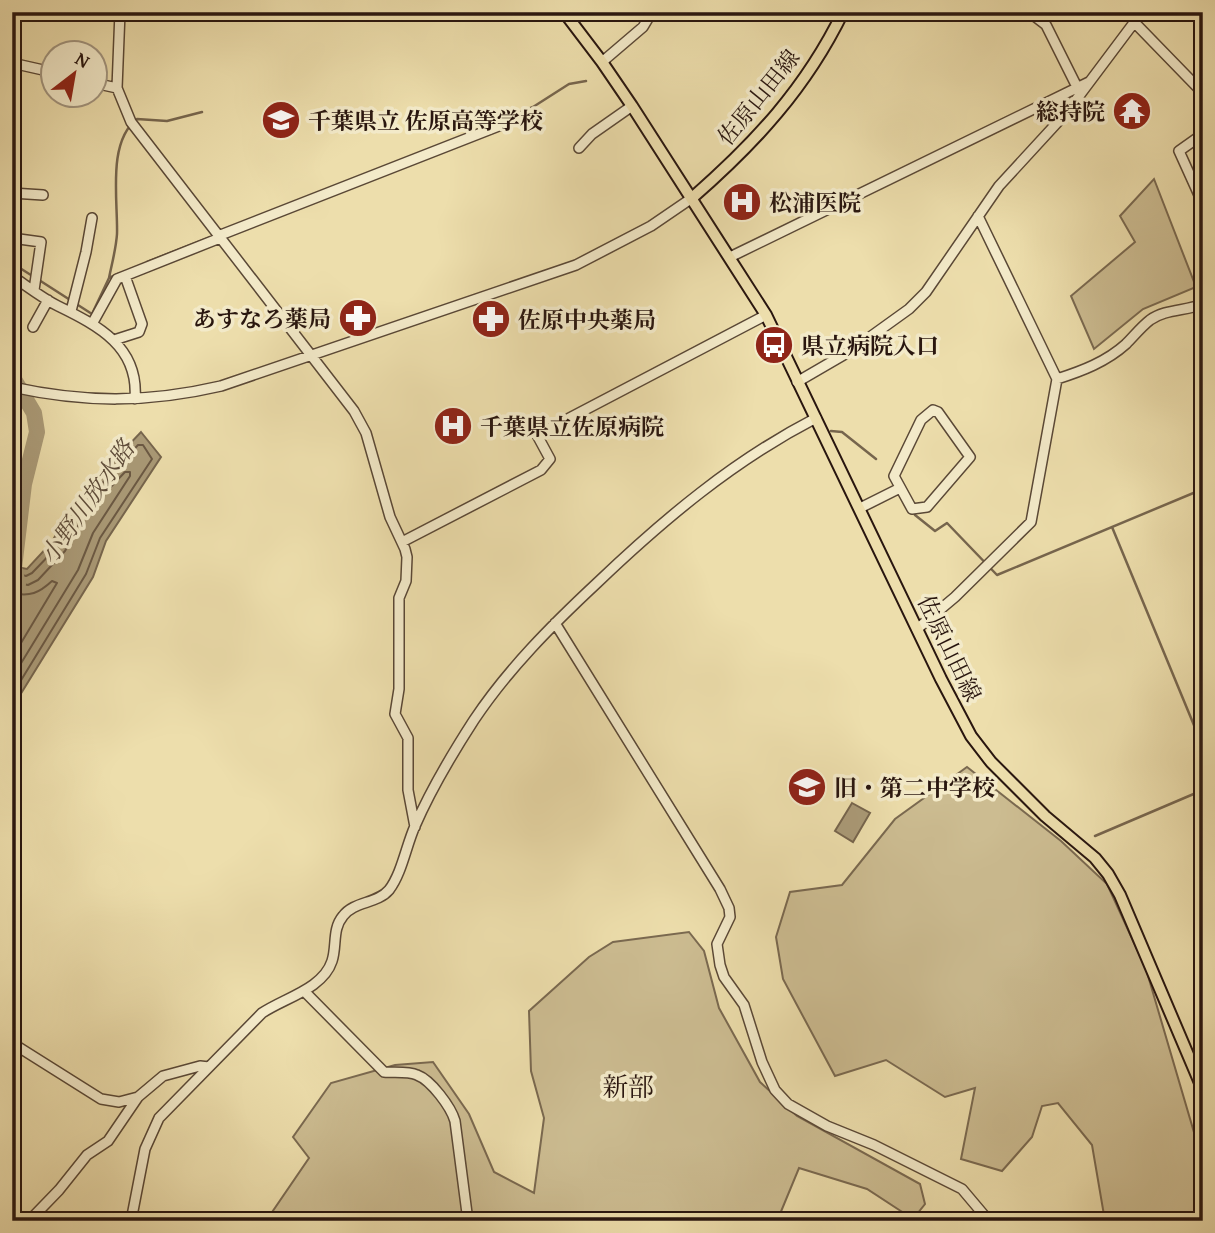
<svg xmlns="http://www.w3.org/2000/svg" width="1215" height="1233" viewBox="0 0 1215 1233" font-family="'Gentium Book Plus','Noto Serif JP',serif">
<style>
.green{fill:#ccbc91;stroke:#7a6950;stroke-width:2}
.water{fill:#aa9a77;stroke:#76654d;stroke-width:2}
.lines{fill:none;stroke-linecap:round;stroke-linejoin:round}
.shore{stroke:#6a5843;stroke-width:2}
.stream{stroke:#76654d;stroke-width:2.5}
.river{stroke:#aa9a77;stroke-width:16}
.minor-casing{stroke:#5a4836;stroke-width:12}
.major-casing{stroke:#29160f;stroke-width:14}
.minor{stroke:#f3eac9;stroke-width:9}
.major{stroke:#eddeac;stroke-width:10}
.labels{text-anchor:middle;dominant-baseline:central;stroke-width:7;stroke-linejoin:round;paint-order:stroke}
.street-label{font-size:23px;fill:#29160f;stroke:#f3eac9}
.poi-label{font-size:23px;font-weight:bold;fill:#29160f;stroke:#f3eac9;text-anchor:start}
.water-label{font-size:24px;font-style:italic;fill:#5d4b39;stroke:#f3eac9}
.quarter-label{font-size:26px;fill:#29160f;stroke:#f3eac9}
</style>
<rect width="100%" height="100%" fill="#eddeac"/>
<filter id="stains"><feTurbulence type="fractalNoise" baseFrequency=".00286" numOctaves="4"/><feColorMatrix values="0 0 0 0 .2 0 0 0 0 .09 0 0 0 0 .02 0 0 0 .5 -.17"/></filter>
<radialGradient id="worn" r=".72"><stop offset=".6" stop-color="#630" stop-opacity="0"/><stop offset="1" stop-color="#630" stop-opacity=".3"/></radialGradient>
<path class="green" d="M 1154,179 L 1196,287 L 1143,309 L 1094,349 L 1071,296 L 1135,242 L 1120,216 Z
M 967,767 L 1061,841 L 1107,884 L 1146,969 L 1203,1163 L 1203,1208 L 1190,1221 L 1105,1221 L 1092,1145 L 1058,1103 L 1042,1106 L 1032,1137 L 1002,1171 L 961,1159 L 975,1088 L 945,1097 L 886,1060 L 835,1076 L 783,979 L 776,937 L 790,892 L 842,885 L 895,819 Z
M 689,932 L 704,951 L 719,1008 L 760,1082 L 797,1116 L 920,1184 L 925,1204 L 913,1219 L 867,1189 L 799,1168 L 780,1214 L 733,1218 L 730,1221 L 266,1221 L 309,1158 L 293,1137 L 331,1083 L 395,1065 L 433,1062 L 469,1114 L 494,1172 L 534,1193 L 544,1118 L 531,1071 L 529,1011 L 589,957 L 613,942 Z"/>
<path class="water" d="M 141,432 L 161,457 L 106,541 L 93,577 L 12,708 L 12,566 L 27,569 L 52,542 L 71,506 Z
M 852,803 L 870,813 L 853,842 L 835,831 Z"/>
<g class="lines">
<path class="shore" d="M 12,573 L 26,576 L 32,573 L 58,546 L 77,510 L 138,445 L 143,445 L 152,459 L 100,538 L 86,574 L 12,695
M 12,582 L 28,585 L 38,580 L 65,551 L 84,515 L 125,472 L 130,472 L 130,476 L 93,533 L 78,570 L 12,678
M 12,593 C 30,597 39,593 52,581 L 57,583 L 12,658"/>
<path class="stream" d="M 491,124 L 533,107 L 569,84 L 586,81
M 147,262 L 216,235
M 12,263 L 34,277
M 109,278 C 112,263 116,249 117,234 C 118,200 107,142 137,119 L 167,121 L 202,112
M 39,280 L 92,314 L 109,278 L 118,274
M 831,431 L 842,432 L 876,459
M 915,515 L 935,531 L 947,523 L 997,575 L 1203,489
M 1112,527 L 1203,747
M 1095,836 L 1203,790"/>
<path class="river" d="M 12,376 L 34,413 L 37,432 L 24,484 L 14,568 L 18,584"/>
<g class="minor-casing">
<path id="minor" d="M 1029,12 L 1046,25 L 1077,87
M 1134,22 L 1203,93
M 602,62 L 643,27 L 652,12
M 12,63 L 52,72
M 94,83 L 117,88 L 131,122 L 354,411 L 366,433 L 390,517 L 405,549 L 407,557 L 406,581 L 399,598 L 399,689 L 395,714 L 408,738 L 408,790 L 415,827
M 117,88 L 120,12
M 1203,134 L 1179,151 L 1203,204
M 579,148 L 592,134 L 632,106
M 12,193 L 43,195
M 218,236 L 532,113
M 12,238 L 41,242 L 34,290
M 730,257 L 1089,82
M 12,276 C 27,286 42,298 58,306 C 99,326 139,347 135,399
M 71,311 L 86,252 L 92,218
M 92,324 L 117,279 L 220,238
M 33,327 L 48,300
M 114,340 L 139,332 L 142,324 L 125,276
M 1057,379 C 1082,371 1106,362 1126,344 C 1134,336 1141,327 1150,320 C 1165,309 1186,311 1203,304
M 797,382 L 852,350 L 909,309 L 926,292 L 999,186 L 1067,112 L 1142,12
M 12,387 C 85,403 148,403 221,386 L 576,265 L 651,226 L 692,198
M 933,410 L 938,412 L 970,457 L 927,507 L 912,509 L 894,476 L 921,420 Z
M 860,508 L 900,488
M 402,542 L 541,470 L 550,459 L 537,435 L 766,315
M 555,623 L 720,889 L 729,908 L 730,917 L 717,944 L 720,965 L 724,977 L 744,1005 L 762,1062 L 775,1090 L 788,1104 L 827,1126 L 874,1145 L 962,1189 L 989,1221
M 917,629 L 955,597 L 1031,522 L 1057,379 L 978,216
M 304,991 L 384,1072 C 394,1073 408,1071 417,1075 C 431,1080 451,1107 455,1121 L 468,1221
M 12,1043 L 101,1099 L 119,1102 L 138,1097 L 163,1076 L 200,1066 L 209,1067
M 29,1221 L 59,1190 L 87,1155 L 108,1141 L 138,1097
M 131,1221 L 145,1149 L 159,1118 L 262,1013 C 284,998 323,989 332,961 C 337,946 332,929 343,916 C 354,901 377,904 389,890 C 402,873 406,846 415,826 C 431,789 452,754 474,720 C 508,669 552,625 597,583 C 664,519 733,461 816,418"/>
</g>
<g class="major-casing">
<path id="major" d="M 564,12 L 602,62 L 632,106 L 766,315 L 941,679 L 971,736 L 991,762 L 1045,816 L 1095,858 L 1108,874 L 1120,895 L 1203,1090
M 692,198 C 755,143 806,88 843,12"/>
</g>
<use href="#minor" class="minor"/>
<use href="#major" class="major"/>
</g>
<defs>
<g id="temple-disc" transform="scale(2.0125)"><circle r="9.5" fill="#8f2418" stroke="#f3eac9"/><path d="M0-6L5-2H3V0L6.5 2.5H4V6H1.5V3h-3V6H-4V2.5H-6.5L-3 0V-2H-5Z" fill="#fff"/></g>
<g id="school-disc" transform="scale(2.0125)"><circle r="9.5" fill="#8f2418" stroke="#f3eac9"/><path d="M0-5L7-2L0 1L-7-2ZM-4 1L0 2.5L4 1V4Q0 6-4 4Z" fill="#fff"/></g>
<g id="hospital-disc" transform="scale(2.0125)"><circle r="9.5" fill="#8f2418" stroke="#f3eac9"/><path d="M-5-5h3v3.5h4V-5h3V5h-3V1.5h-4V5h-3Z" fill="#fff"/></g>
<g id="pharmacy-disc" transform="scale(2.0125)"><circle r="9.5" fill="#8f2418" stroke="#f3eac9"/><path d="M-2-6h4v4h4v4h-4v4h-4v-4h-4v-4h4Z" fill="#fff"/></g>
<g id="bus-disc" transform="scale(2.0125)"><circle r="9.5" fill="#8f2418" stroke="#f3eac9"/><path d="M-5-6H5V4H4V6H2V4H-2V6H-4V4H-5ZM-3.5-4V0h7V-4ZM-3.5 1.2v1.5H-2V1.2ZM2 1.2v1.5H3.5V1.2Z" fill="#fff"/></g>
</defs>
<g fill-rule="evenodd">
<use href="#temple-disc" x="1132" y="111"/>
<use href="#school-disc" x="281" y="120"/>
<use href="#hospital-disc" x="742" y="202"/>
<use href="#pharmacy-disc" x="358" y="318"/>
<use href="#pharmacy-disc" x="491" y="319"/>
<use href="#bus-disc" x="774" y="345"/>
<use href="#hospital-disc" x="453" y="426"/>
<use href="#school-disc" x="807" y="787"/>
</g>
<g class="labels">
<g class="street-label">
<text transform="translate(758 97) rotate(-51)">佐原山田線</text>
<text transform="translate(950 648) rotate(64)">佐原山田線</text>
</g>
<g class="poi-label">
<text x="1105" y="111" text-anchor="end">総持院</text>
<text x="308" y="120">千葉県立 佐原高等学校</text>
<text x="769" y="202">松浦医院</text>
<text x="331" y="318" text-anchor="end">あすなろ薬局</text>
<text x="518" y="319">佐原中央薬局</text>
<text x="801" y="345">県立病院入口</text>
<text x="480" y="426">千葉県立佐原病院</text>
<text x="834" y="787">旧・第二中学校</text>
</g>
<g class="water-label">
<text transform="translate(87 502) rotate(-55)">小野川放水路</text>
</g>
<g class="quarter-label">
<text x="628" y="1086">新部</text>
</g>
</g>
<rect width="1215" height="1233" fill="none" stroke="#eddeac" stroke-width="42"/>
<rect x="14" y="14" width="1187" height="1205" fill="none" stroke="#29160f" stroke-width="3.5"/>
<rect x="21" y="21" width="1173" height="1191" fill="none" stroke="#29160f" stroke-width="2"/>
<g transform="translate(74 74) rotate(31)"><circle r="33" fill="#f3eac9" stroke="#a2957f" stroke-width="2"/>
<path d="M0-5L12 26L0 18L-12 26Z" fill="#8f2418"/>
<text y="-10" font-size="19" font-weight="bold" text-anchor="middle" fill="#29160f">N</text>
</g>
<rect width="100%" height="100%" filter="url(#stains)"/>
<rect width="100%" height="100%" fill="url(#worn)"/>
</svg>
